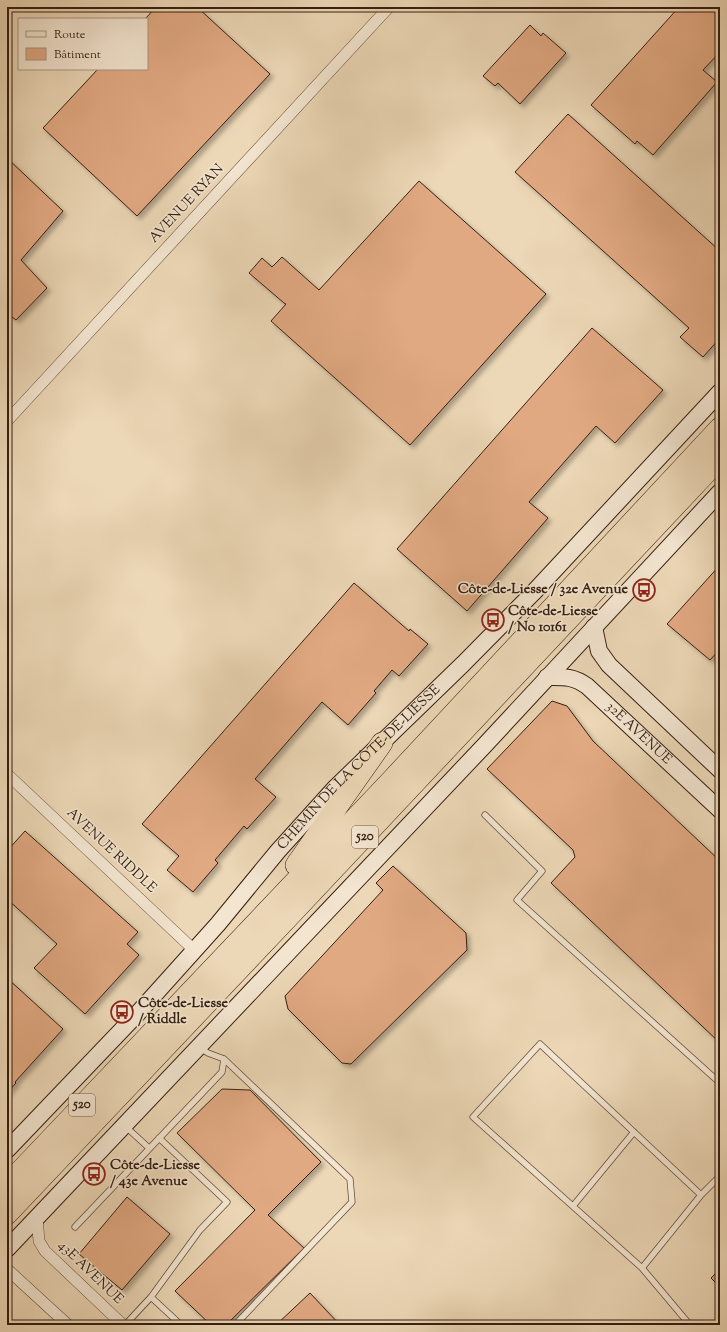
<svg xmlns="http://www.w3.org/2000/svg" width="727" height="1332" viewBox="0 0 727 1332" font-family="'Sorts Mill Goudy',serif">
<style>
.building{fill:#e1a982;stroke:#351f11;filter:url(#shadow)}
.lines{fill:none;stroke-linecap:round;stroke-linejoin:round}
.lane-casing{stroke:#634d3a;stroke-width:7}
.street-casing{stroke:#634d3a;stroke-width:12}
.secondary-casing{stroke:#351f11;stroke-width:18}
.highway-casing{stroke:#351f11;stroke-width:22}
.lane{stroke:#f3e5d0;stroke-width:5.5}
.street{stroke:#f3e5d0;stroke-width:11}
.secondary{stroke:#f3e5d0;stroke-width:16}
.highway{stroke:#ecd7b6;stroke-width:21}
.labels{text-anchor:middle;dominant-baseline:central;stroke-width:3;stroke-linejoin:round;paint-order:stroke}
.shield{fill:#f3e5d0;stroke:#6e5a4a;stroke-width:1}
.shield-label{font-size:13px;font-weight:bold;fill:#351f11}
.street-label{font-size:14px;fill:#351f11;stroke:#f3e5d0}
.poi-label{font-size:14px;font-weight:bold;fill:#351f11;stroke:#f3e5d0;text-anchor:start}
</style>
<defs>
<filter id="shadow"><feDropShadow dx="3.5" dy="3.5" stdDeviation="2" flood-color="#0004"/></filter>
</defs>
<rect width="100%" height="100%" fill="#ecd7b6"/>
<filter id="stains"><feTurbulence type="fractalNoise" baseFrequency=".005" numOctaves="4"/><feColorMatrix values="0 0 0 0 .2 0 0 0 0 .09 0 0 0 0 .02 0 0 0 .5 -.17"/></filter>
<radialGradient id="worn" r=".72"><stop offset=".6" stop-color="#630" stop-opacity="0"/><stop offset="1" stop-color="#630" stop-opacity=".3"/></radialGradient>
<path class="building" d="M 156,7 L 197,7 L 270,74 L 137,216 L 43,128 L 98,69 L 147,69 L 147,19 L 145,19 Z
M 679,7 L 720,7 L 720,52 L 703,70 L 717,82 L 653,155 L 637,141 L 635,144 L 591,105 Z
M 530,25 L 541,36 L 543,33 L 566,53 L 520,104 L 498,83 L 495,86 L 483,76 Z
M 568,114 L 720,251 L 720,338 L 703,357 L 680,337 L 689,328 L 515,172 Z
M 7,158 L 63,211 L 21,260 L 47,288 L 16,320 L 7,313 Z
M 419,181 L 546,294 L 410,445 L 271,321 L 286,304 L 284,303 L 249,273 L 262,258 L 272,267 L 282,257 L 319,290 Z
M 592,328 L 663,390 L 615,443 L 596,426 L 529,502 L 548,518 L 467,611 L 397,549 Z
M 720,565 L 720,649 L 710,660 L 667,624 Z
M 354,583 L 409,631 L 410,629 L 428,644 L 399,676 L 392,670 L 374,691 L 376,693 L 348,725 L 322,702 L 255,779 L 276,797 L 247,829 L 244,826 L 215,860 L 218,863 L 193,892 L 167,870 L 179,856 L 142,824 Z
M 552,701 L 567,706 L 593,741 L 720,861 L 720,1043 L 551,883 L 575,857 L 573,850 L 487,769 Z
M 25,831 L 138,932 L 127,944 L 139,955 L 85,1014 L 34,968 L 57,944 L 7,899 L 7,851 Z
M 393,866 L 466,933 L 467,950 L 351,1064 L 342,1063 L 288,1009 L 285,996 L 383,890 L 376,883 Z
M 7,978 L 63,1029 L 15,1082 L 16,1083 L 7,1093 Z
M 222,1089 L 250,1090 L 321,1162 L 268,1215 L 304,1248 L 226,1325 L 211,1325 L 175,1291 L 255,1210 L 177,1133 Z
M 127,1197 L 170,1234 L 122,1290 L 79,1254 Z
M 720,1269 L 720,1287 L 711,1278 Z
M 310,1293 L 340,1325 L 276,1325 Z"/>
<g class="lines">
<g class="lane-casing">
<path id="lane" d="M 485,815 L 542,871 L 517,900 L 720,1083
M 224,1059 L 350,1179 L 352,1202 L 235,1325
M 126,1127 L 149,1148
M 573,1206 L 634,1132
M 75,1227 L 222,1072 L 224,1059 L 208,1053 L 200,1048
M 642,1268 L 473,1117 L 540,1044 L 701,1195
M 151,1297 L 181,1325
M 125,1325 L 151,1297 L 200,1230 L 227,1202 L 159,1138
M 690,1325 L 642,1268 L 701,1195 L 720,1176"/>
</g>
<g class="street-casing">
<path id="street" d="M 7,421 L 389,7
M 7,774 L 194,950
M 37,1217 L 39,1241 L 45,1251 L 123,1325
M 7,1269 L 68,1325"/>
</g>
<g class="secondary-casing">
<g id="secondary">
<path d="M 594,627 L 599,651 L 609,665 L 720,770"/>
<path id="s1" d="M 547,677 C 564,677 573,676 587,686 L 720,810"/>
<path id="s2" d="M 7,1150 L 138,1013 L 218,924 L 278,851 L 334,789 L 463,664 L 533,593 L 720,392"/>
<path d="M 7,1249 L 483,747 L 720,492"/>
</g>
</g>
<g class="highway-casing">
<path id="highway" d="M 296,865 L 382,743
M 7,1185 L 388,784 L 720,428
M 7,1214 L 296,909 L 720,458"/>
</g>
<use href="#lane" class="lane"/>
<use href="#street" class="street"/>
<use href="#secondary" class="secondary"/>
<use href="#highway" class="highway"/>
</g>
<defs>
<g id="bus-ring" transform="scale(1.15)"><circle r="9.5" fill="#f3e5d0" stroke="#8f2418" stroke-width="1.5"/><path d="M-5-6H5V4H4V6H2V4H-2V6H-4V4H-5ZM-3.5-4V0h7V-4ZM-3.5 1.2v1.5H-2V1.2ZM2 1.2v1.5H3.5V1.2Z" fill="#8f2418"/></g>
</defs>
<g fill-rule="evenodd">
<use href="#bus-ring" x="644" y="590"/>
<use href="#bus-ring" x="493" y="620"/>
<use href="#bus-ring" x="122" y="1012"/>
<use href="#bus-ring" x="94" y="1174"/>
</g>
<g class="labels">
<g class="shield">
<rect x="352" y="826" width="26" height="22" rx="3"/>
<rect x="69" y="1094" width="26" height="22" rx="3"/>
</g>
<g class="shield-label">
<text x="365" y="837">520</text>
<text x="82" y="1105">520</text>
</g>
<g class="street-label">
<text transform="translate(187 204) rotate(-47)">AVENUE RYAN</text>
<text stroke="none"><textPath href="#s1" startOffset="112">32E AVENUE</textPath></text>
<text stroke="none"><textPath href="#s2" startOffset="520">CHEMIN DE LA CÔTE-DE-LIESSE</textPath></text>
<text transform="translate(111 851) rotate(43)">AVENUE RIDDLE</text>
<text transform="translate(90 1273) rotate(44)">43E AVENUE</text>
</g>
<g class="poi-label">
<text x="628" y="590" text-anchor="end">Côte-de-Liesse / 32e Avenue</text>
<text x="508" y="612">Côte-de-Liesse<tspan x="508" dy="16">/ No 10161</tspan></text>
<text x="138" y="1004">Côte-de-Liesse<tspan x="138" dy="16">/ Riddle</tspan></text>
<text x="110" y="1166">Côte-de-Liesse<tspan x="110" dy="16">/ 43e Avenue</tspan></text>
</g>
</g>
<rect width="727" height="1332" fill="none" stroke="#ecd7b6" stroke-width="24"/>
<rect x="8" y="8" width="711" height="1316" fill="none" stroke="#351f11" stroke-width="2"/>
<rect x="12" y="12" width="703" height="1308" fill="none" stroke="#351f11"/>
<rect x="18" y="18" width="130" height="52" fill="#f3e5d0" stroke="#a79684"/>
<rect x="26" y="31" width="20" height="6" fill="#f3e5d0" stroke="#a79684"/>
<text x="54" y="38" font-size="12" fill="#351f11">Route</text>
<rect x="26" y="48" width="20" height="12" fill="#e1a982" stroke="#a79684"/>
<text x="54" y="58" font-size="12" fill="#351f11">Bâtiment</text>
<rect width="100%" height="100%" filter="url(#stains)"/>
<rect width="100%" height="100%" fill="url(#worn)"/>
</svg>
